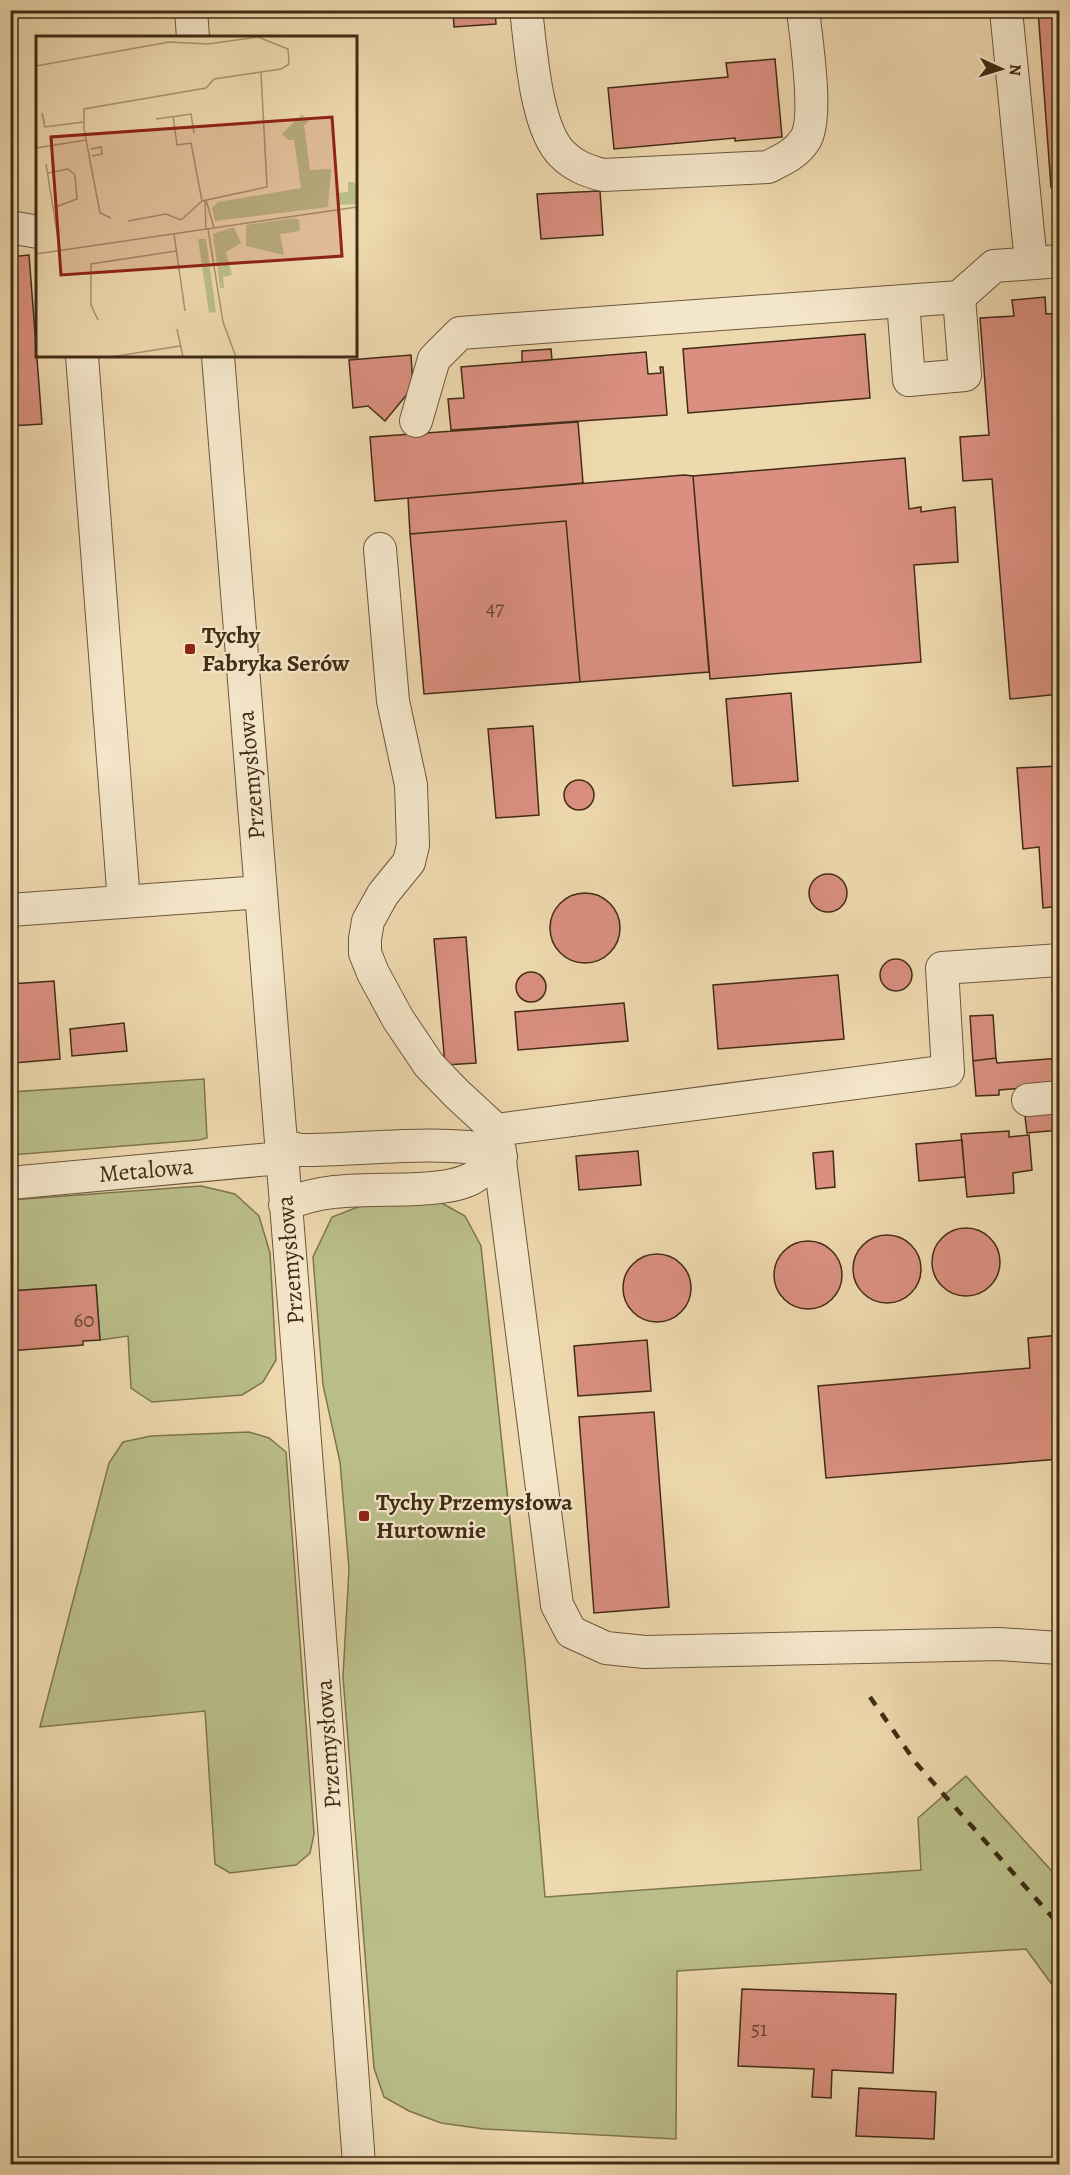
<svg xmlns="http://www.w3.org/2000/svg" width="1070" height="2175" viewBox="0 0 1070 2175" font-family="Alegreya,serif">
<style>
.green{fill:#babe89;stroke:#7e754f;stroke-width:1.5}
.building{fill:#da8f80;stroke:#412c15;stroke-width:1.5}
.lines{fill:none;stroke-linecap:round;stroke-linejoin:round}
.minor-casing{stroke:#6c573b;stroke-width:34}
.minor{stroke:#f4e6ca;stroke-width:32}
.rail{stroke:#412c15;stroke-width:4.5;stroke-dasharray:10 10;stroke-linecap:butt}
.poi-dot{fill:#8f2418;stroke:#f4e6ca;stroke-width:2}
.labels{text-anchor:middle;dominant-baseline:central;stroke-width:4.5;stroke-linejoin:round;paint-order:stroke}
.number-label{font-size:21px;fill:#674530}
.poi-label{font-size:24px;font-weight:bold;fill:#412c15;stroke:#f4e6ca;text-anchor:start}
.street-label{font-size:24px;fill:#412c15;stroke:#f4e6ca}
.inset-road{fill:none;stroke:#a99371;stroke-width:1.5}
.view{fill:#8f2418;fill-opacity:0.15;stroke:#8f2418;stroke-width:3}
.inset-edge{fill:none;stroke:#412c15;stroke-width:3}
</style>
<rect width="100%" height="100%" fill="#eed8ae"/>
<filter id="stains"><feTurbulence type="fractalNoise" baseFrequency=".00333" numOctaves="4"/><feColorMatrix values="0 0 0 0 .2 0 0 0 0 .09 0 0 0 0 .02 0 0 0 .5 -.17"/></filter>
<radialGradient id="worn" r=".72"><stop offset=".6" stop-color="#630" stop-opacity="0"/><stop offset="1" stop-color="#630" stop-opacity=".3"/></radialGradient>
<path class="green" d="M 204,1079 L 207,1138 L 199,1140 L 11,1155 L 11,1092 Z
M 201,1186 L 235,1194 L 259,1216 L 270,1253 L 276,1360 L 263,1382 L 242,1395 L 152,1402 L 131,1388 L 128,1336 L 100,1340 L 96,1285 L 11,1291 L 11,1200 Z
M 438,1201 L 465,1216 L 481,1246 L 525,1661 L 545,1897 L 921,1870 L 918,1818 L 966,1776 L 1059,1879 L 1059,1987 L 1056,1990 L 1026,1949 L 677,1971 L 676,2139 L 484,2129 L 441,2123 L 409,2111 L 384,2097 L 374,2068 L 343,1677 L 349,1569 L 340,1462 L 323,1385 L 313,1257 L 332,1217 L 368,1203 Z
M 249,1432 L 269,1438 L 286,1452 L 314,1834 L 310,1853 L 296,1865 L 230,1873 L 215,1864 L 205,1711 L 40,1727 L 109,1463 L 123,1442 L 151,1436 Z"/>
<path class="building" d="M 453,10 L 495,10 L 496,24 L 454,27 Z
M 1038,10 L 1060,10 L 1060,187 L 1051,187 Z
M 775,59 L 782,137 L 735,141 L 735,138 L 614,149 L 608,88 L 728,77 L 726,63 Z
M 600,191 L 603,235 L 541,239 L 537,194 Z
M 29,255 L 42,424 L 10,426 L 10,257 Z
M 1045,297 L 1046,314 L 1060,313 L 1060,694 L 1010,699 L 992,479 L 963,481 L 960,437 L 989,435 L 980,318 L 1014,316 L 1012,300 Z
M 865,334 L 870,398 L 688,413 L 683,349 Z
M 551,349 L 552,360 L 522,362 L 522,351 Z
M 646,352 L 648,374 L 661,373 L 660,367 L 663,367 L 667,415 L 451,430 L 448,399 L 464,398 L 461,367 Z
M 411,355 L 413,387 L 385,421 L 368,406 L 353,408 L 349,360 Z
M 578,422 L 583,483 L 375,501 L 370,437 Z
M 905,458 L 909,509 L 921,507 L 921,512 L 955,507 L 958,562 L 914,565 L 921,662 L 710,679 L 693,476 Z
M 684,475 L 693,476 L 709,672 L 580,682 L 566,521 L 410,534 L 408,498 Z
M 566,521 L 580,682 L 424,694 L 410,534 Z
M 791,693 L 798,781 L 733,786 L 726,699 Z
M 533,726 L 539,815 L 496,818 L 488,729 Z
M 1057,738 L 1060,738 L 1060,906 L 1043,908 L 1039,847 L 1023,849 L 1017,768 L 1058,766 Z
M564 795a15 15 0 1 1 30 0a15 15 0 1 1-30 0Z
M809 893a19 19 0 1 1 38 0a19 19 0 1 1-38 0Z
M550 928a35 35 0 1 1 70 0a35 35 0 1 1-70 0Z
M 466,937 L 476,1063 L 445,1065 L 434,939 Z
M880 975a16 16 0 1 1 32 0a16 16 0 1 1-32 0Z
M516 987a15 15 0 1 1 30 0a15 15 0 1 1-30 0Z
M 838,975 L 844,1039 L 718,1049 L 713,985 Z
M 54,981 L 60,1059 L 14,1063 L 10,984 Z
M 1060,981 L 1060,1038 L 1056,1038 L 1052,982 Z
M 624,1003 L 628,1041 L 518,1050 L 515,1012 Z
M 993,1015 L 996,1058 L 973,1061 L 970,1016 Z
M 10,1018 L 14,1063 L 10,1063 Z
M 124,1023 L 127,1051 L 72,1056 L 70,1029 Z
M 996,1058 L 997,1063 L 1060,1058 L 1060,1085 L 999,1090 L 999,1095 L 976,1096 L 973,1061 Z
M 1060,1105 L 1060,1130 L 1027,1133 L 1024,1108 Z
M 1009,1131 L 1009,1137 L 1029,1135 L 1032,1170 L 1013,1173 L 1014,1193 L 967,1197 L 961,1134 Z
M 962,1140 L 965,1177 L 919,1181 L 916,1144 Z
M 638,1151 L 641,1185 L 579,1190 L 576,1156 Z
M 833,1151 L 835,1187 L 816,1189 L 813,1153 Z
M932 1262a34 34 0 1 1 68 0a34 34 0 1 1-68 0Z
M853 1269a34 34 0 1 1 68 0a34 34 0 1 1-68 0Z
M774 1275a34 34 0 1 1 68 0a34 34 0 1 1-68 0Z
M623 1288a34 34 0 1 1 68 0a34 34 0 1 1-68 0Z
M 96,1285 L 100,1340 L 83,1341 L 83,1345 L 10,1351 L 10,1291 Z
M 1060,1335 L 1060,1459 L 826,1478 L 818,1386 L 1030,1368 L 1028,1338 Z
M 647,1340 L 651,1391 L 578,1396 L 574,1346 Z
M 654,1412 L 669,1607 L 594,1613 L 579,1417 Z
M 742,1989 L 896,1994 L 893,2073 L 832,2070 L 831,2098 L 812,2097 L 814,2069 L 738,2066 Z
M 859,2088 L 936,2092 L 934,2139 L 856,2136 Z"/>
<g class="lines">
<g class="minor-casing">
<path id="minor" d="M 191,10 L 193,38
M 526,10 C 531,48 535,127 562,154 C 574,166 587,171 603,175 L 768,167 C 782,160 796,154 805,140 C 819,119 806,38 803,10
M 1006,10 L 1031,263
M 10,227 L 38,232
M 903,301 L 909,380 L 965,375 L 959,297
M 82,356 L 124,902
M 218,356 L 312,1529 L 359,2164
M 416,421 L 434,359 L 460,333 L 959,297 L 994,266 L 1060,261
M 380,549 L 393,701 L 411,785 L 413,845 L 409,862 L 383,894 L 368,921 L 365,939 L 365,953 L 373,973 L 398,1019 L 429,1065 L 457,1094 L 496,1130 L 948,1071 L 942,968 L 1060,960
M 10,910 L 261,892
M 1028,1100 L 1060,1097
M 496,1130 L 557,1605 L 571,1632 L 606,1648 L 645,1652 L 999,1644 L 1060,1648
M 281,1145 L 300,1150 C 367,1150 433,1139 500,1151
M 10,1183 L 281,1158
M 285,1205 C 325,1186 374,1191 417,1189 C 434,1188 454,1187 471,1179 C 481,1173 491,1164 501,1157"/>
</g>
<use href="#minor" class="minor"/>
<path class="rail" d="M 870,1697 L 916,1763 L 1060,1926"/>
</g>
<g class="poi-dot">
<rect x="184" y="643" width="12" height="12" rx="3"/>
<rect x="358" y="1510" width="12" height="12" rx="3"/>
</g>
<g class="labels">
<g class="number-label">
<text x="495" y="608">47</text>
<text x="84" y="1320">60</text>
<text x="759" y="2029">51</text>
</g>
<g class="poi-label">
<text x="202" y="635">Tychy<tspan x="202" dy="28">Fabryka Serów</tspan></text>
<text x="376" y="1502">Tychy Przemysłowa<tspan x="376" dy="28">Hurtownie</tspan></text>
</g>
<g class="street-label">
<text transform="translate(251 775) rotate(-95)">Przemysłowa</text>
<text transform="translate(146 1170) rotate(-5)">Metalowa</text>
<text transform="translate(290 1260) rotate(-95)">Przemysłowa</text>
<text transform="translate(328 1744) rotate(-94)">Przemysłowa</text>
</g>
</g>
<g transform="translate(36 36)">
<rect width="321" height="321" fill="#eed8ae"/>
<path d="M 266,78 L 273,85 L 268,89 L 274,134 L 295,133 L 292,171 L 179,185 L 176,172 L 182,166 L 265,152 L 258,104 L 252,104 L 246,98 ZM 312,146 L 318,146 L 321,154 L 321,168 L 302,169 L 301,157 L 312,156 ZM 259,182 L 263,184 L 264,195 L 244,198 L 248,219 L 210,210 L 210,189 ZM 198,191 L 205,207 L 190,216 L 196,239 L 187,241 L 188,252 L 184,252 L 177,198 ZM 162,203 L 170,203 L 180,276 L 173,277 Z" fill="#babe89"/>
<path class="inset-road" d="M 0,30 L 133,6 L 172,8 L 222,1 L 252,13 L 253,28 L 245,33 L 178,43 L 170,52 L 48,73 L 48,93 L 64,177 L 75,182M 6,77 L 9,91 L 47,86M 120,83 L 155,78 L 158,97M 0,112 L 50,104M 55,113 L 65,111 L 66,118 L 56,120M 10,128 L 24,215M 12,137 L 32,133 L 39,139 L 41,163 L 17,172M 169,164 L 170,193M 170,164 L 178,192M 166,165 L 231,151 L 225,37M 92,185 L 130,178 L 145,184 L 166,165 L 155,107 L 141,109 L 137,80M 172,193 L 187,286 L 200,321M 138,198 L 149,275M 0,218 L 321,171M 62,284 L 55,269 L 55,228 L 140,215M 141,293 L 147,321M 75,321 L 144,310"/>
<path class="view" d="M 296,81 L 306,220 L 25,239 L 15,101 Z"/>
<rect width="321" height="321" class="inset-edge"/>
</g>
<rect width="1070" height="2175" fill="none" stroke="#eed8ae" stroke-width="36"/>
<rect x="12" y="12" width="1046" height="2151" fill="none" stroke="#412c15" stroke-width="3"/>
<rect x="18" y="18" width="1034" height="2139" fill="none" stroke="#412c15" stroke-width="1.5"/>
<g transform="translate(1001 69) rotate(94)" stroke="#f4e6ca" stroke-width="4.5" paint-order="stroke">
<path d="M0-4.5L10 22L0 15L-10 22Z" fill="#412c15"/>
<text y="-9" font-size="16" font-weight="bold" text-anchor="middle" fill="#412c15">N</text>
</g>
<rect width="100%" height="100%" filter="url(#stains)"/>
<rect width="100%" height="100%" fill="url(#worn)"/>
</svg>
